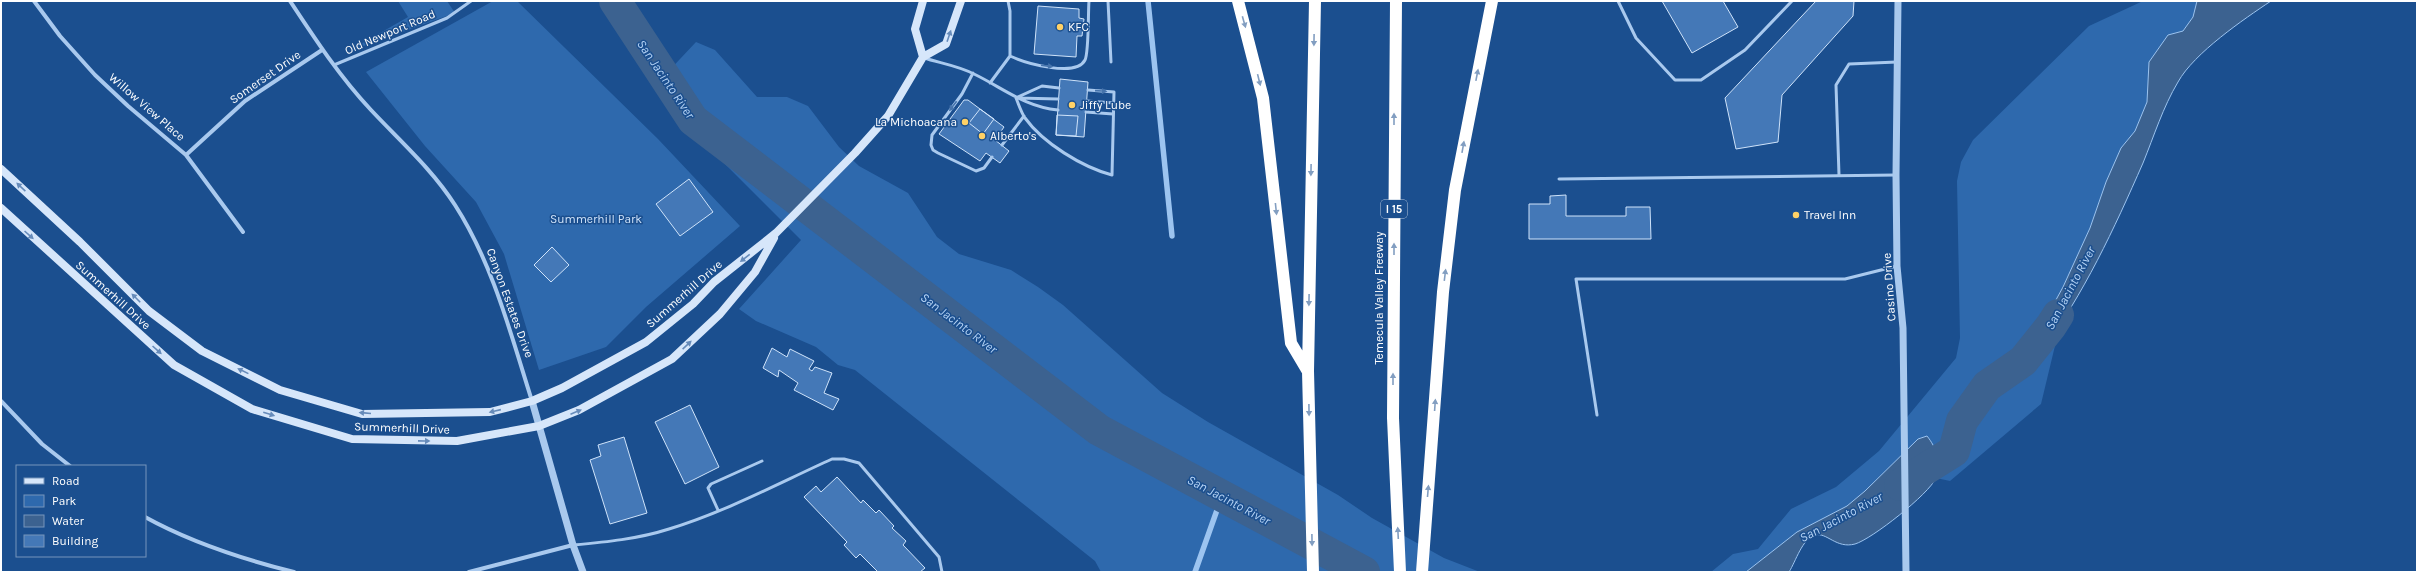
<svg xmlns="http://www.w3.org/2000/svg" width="2418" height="573" viewBox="0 0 2418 573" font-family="Karla,sans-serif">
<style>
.green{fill:#2e69ad}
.water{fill:#3c6290;stroke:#9cc4f0}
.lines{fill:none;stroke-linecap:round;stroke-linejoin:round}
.stream{stroke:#9cc4f0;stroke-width:5.5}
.river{stroke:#3c6290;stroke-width:32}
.building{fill:#4478b7;stroke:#cfe3fa}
.service{stroke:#a9c9ee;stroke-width:3}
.minor{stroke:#a9c9ee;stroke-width:4}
.tertiary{stroke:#a9c9ee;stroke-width:7}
.secondary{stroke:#d6e6fa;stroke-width:8}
.motorway{stroke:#fff;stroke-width:12}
.oneway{fill:#829ec1}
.oneway2{fill:#668bba}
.oneway3{fill:#4674ac}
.poi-dot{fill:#ffd166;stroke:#1b4f8f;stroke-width:1.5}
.labels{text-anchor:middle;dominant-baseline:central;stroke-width:3;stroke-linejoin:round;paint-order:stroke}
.shield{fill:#1b4f8f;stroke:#bbcadd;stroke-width:1}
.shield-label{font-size:11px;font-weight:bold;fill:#fff}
.poi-label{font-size:12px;fill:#fff;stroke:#1b4f8f;text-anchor:start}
.street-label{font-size:12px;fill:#fff;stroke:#1b4f8f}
.park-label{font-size:12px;fill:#cfe3fa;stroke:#1b4f8f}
.water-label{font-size:13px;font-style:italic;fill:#b5d3f5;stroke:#1b4f8f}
</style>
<rect width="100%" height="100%" fill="#1b4f8f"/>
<path class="green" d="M 398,1 L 447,1 L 455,13 L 347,52 L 408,17 Z
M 493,1 L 517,1 L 658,139 L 740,226 L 646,307 L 606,347 L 539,370 L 504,254 L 476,202 L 425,146 L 366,72 Z
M 2143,1 L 2197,1 L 2193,17 L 2183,31 L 2168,35 L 2149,62 L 2147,102 L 2135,131 L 2121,148 L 2106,182 L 2090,228 L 2063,287 L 2045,320 L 2026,345 L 2041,352 L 2060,325 L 2041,404 L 1950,481 L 1936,478 L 1938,458 L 1927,436 L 1918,439 L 1865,491 L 1847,506 L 1797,532 L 1746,572 L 1711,572 L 1733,554 L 1758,549 L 1791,509 L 1836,487 L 1879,451 L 1956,358 L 1960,338 L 1957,181 L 1961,162 L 1973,140 L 2089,26 Z
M 696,42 L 715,50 L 757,97 L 787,97 L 808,106 L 839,147 L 859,166 L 908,193 L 937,237 L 959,254 L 1011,270 L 1038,287 L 1063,305 L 1162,393 L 1208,422 L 1338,495 L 1372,518 L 1444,558 L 1480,572 L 1101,572 L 1095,561 L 855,370 L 838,365 L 816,347 L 756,321 L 739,309 L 801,240 L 674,113 L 663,95 L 664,76 Z"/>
<path class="water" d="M 2197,1 L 2271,1 C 2244,19 2194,53 2178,82 C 2163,107 2154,136 2143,163 C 2114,229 2084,294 2041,352 L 2029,349 L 2026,345 L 2045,320 L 2063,287 L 2090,228 L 2106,182 L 2121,148 L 2135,131 L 2147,102 L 2149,62 L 2168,35 L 2183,31 L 2193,17 Z
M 1927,436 C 1936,447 1942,463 1936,478 C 1929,494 1872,539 1855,544 C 1836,549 1827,532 1815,535 C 1802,539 1796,561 1789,572 L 1746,572 L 1797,532 L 1847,506 L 1865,491 L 1918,439 Z"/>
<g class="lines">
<path class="stream" d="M 1148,1 L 1172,236
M 1195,572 L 1222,496"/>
<path class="river" d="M 615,1 L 693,120 L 1099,430 L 1364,572
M 1900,485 L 1954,451 L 1962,421 L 1987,386 L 2023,361 L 2051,326 L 2058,315"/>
</g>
<path class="building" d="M 1662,1 L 1723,1 L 1738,27 L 1692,53 Z
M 1816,1 L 1854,1 L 1853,16 L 1782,95 L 1778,142 L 1736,149 L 1725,98 Z
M 1038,6 L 1079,9 L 1079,18 L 1084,19 L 1082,36 L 1077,36 L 1076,57 L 1034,54 Z
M 1060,79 L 1088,82 L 1084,137 L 1056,135 Z
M 964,100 L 968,100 L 1004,127 L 995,140 L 1009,151 L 1000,163 L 986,153 L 980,161 L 939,134 Z
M 980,109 L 994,119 L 983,134 L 969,123 Z
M 1057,115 L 1078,116 L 1076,136 L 1056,135 Z
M 689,179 L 713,212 L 680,236 L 656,204 Z
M 1566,195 L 1566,216 L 1626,216 L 1626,207 L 1650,207 L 1651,239 L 1529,239 L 1529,204 L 1550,204 L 1550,196 Z
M 552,247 L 569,265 L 551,282 L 534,265 Z
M 772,348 L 787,357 L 790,349 L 814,361 L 809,369 L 812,371 L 815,367 L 832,373 L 824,393 L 839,399 L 833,410 L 794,390 L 798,383 L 779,370 L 778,377 L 763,368 Z
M 690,405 L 719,467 L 685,484 L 655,422 Z
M 624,437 L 647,513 L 610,524 L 590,460 L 601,456 L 598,445 Z
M 837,477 L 861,503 L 863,500 L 876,513 L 879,510 L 894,526 L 892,528 L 906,541 L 903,545 L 925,568 L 920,572 L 878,572 L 860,554 L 856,558 L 844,545 L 847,542 L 804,497 L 816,486 L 821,492 Z"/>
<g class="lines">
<path class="service" d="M 1108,1 L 1111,62
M 1618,1 L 1636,38 L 1675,80 L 1701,80 L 1745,50 L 1792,1
M 1010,56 C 1025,63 1076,78 1085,60 C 1089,52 1088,12 1089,1
M 924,58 C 940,63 959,66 974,74 C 1003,88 1025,107 1058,110
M 334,65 L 447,18 L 471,1
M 973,73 L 962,94 L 932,135 L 931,145 L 933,150 L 938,153 L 976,171 L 984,168 L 992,157
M 990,83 L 1010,56 L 1010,11 L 1008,1
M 1016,98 C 1019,105 1021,112 1025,118 C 1043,143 1082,167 1112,175 L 1114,92 L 1088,90
M 1016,98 L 1042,86 L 1059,88
M 1018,98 L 1058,99
M 1087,101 L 1114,103
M 1086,112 L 1113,114
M 1002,145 L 1024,116
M 1839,175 L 1836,85 L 1849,64 L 1897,62
M 1559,179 L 1896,175
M 1597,415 L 1576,279 L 1845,279 L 1897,266
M 718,510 L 708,488 L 711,484 L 762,461
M 573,545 C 606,542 638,539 669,529 C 725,512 779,483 832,459 L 844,459 L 859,463 L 939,557 L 942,572"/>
<path class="minor" d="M 34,1 L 60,36 L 95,75 L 128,106 L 186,155 L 243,232
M 290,1 C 315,39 340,77 371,110 C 400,141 432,169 455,205 C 493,264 511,335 532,401
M 186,155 L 245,101 L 322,50
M 1,401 L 42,444 L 70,466
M 145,517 C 192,543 242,559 294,572
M 469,572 L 573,545"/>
<path class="tertiary" d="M 1898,1 L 1896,175 L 1897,266 L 1903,328 L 1906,572
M 532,401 L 573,545 L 583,572"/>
<path class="secondary" d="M 923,57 L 915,29 L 923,1
M 1,169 L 80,242 L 149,311 L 202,351 L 280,390 L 362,414 L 490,412 L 532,401 L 562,388 L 646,342 L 693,304 L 714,282 L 776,233 L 855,153 L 888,116 L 923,57 L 946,44 L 961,1
M 1,208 L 174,365 L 252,409 L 352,439 L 457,441 L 539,426 L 579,410 L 672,359 L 720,314 L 755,272 L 774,238"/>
<path class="motorway" d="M 1238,1 L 1263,98 L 1291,343 L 1307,370
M 1396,1 L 1393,418 L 1400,572
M 1313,572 L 1308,371 L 1315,1
M 1422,572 L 1443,292 L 1455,190 L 1492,1"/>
</g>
<defs><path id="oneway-solid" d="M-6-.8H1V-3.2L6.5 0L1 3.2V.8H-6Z"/></defs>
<g class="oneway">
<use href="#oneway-solid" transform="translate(1244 22) rotate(74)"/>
<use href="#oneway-solid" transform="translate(1314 40) rotate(91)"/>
<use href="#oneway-solid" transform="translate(1477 75) rotate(-79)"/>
<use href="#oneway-solid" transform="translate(1259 80) rotate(76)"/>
<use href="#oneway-solid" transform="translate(1394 119) rotate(-90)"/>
<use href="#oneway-solid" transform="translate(1463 147) rotate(-80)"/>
<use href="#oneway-solid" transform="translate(1311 170) rotate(91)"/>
<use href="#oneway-solid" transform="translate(1276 209) rotate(84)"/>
<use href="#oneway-solid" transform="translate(1394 249) rotate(-90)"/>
<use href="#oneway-solid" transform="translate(1445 275) rotate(-83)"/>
<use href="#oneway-solid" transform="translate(1309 300) rotate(91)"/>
<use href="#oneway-solid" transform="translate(1393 379) rotate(-90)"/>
<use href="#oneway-solid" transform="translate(1435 405) rotate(-86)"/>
<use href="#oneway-solid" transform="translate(1309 410) rotate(89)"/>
<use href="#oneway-solid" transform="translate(1428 491) rotate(-85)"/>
<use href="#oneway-solid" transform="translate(1398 533) rotate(-93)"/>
<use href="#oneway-solid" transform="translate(1312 540) rotate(89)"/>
</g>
<g class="oneway2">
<use href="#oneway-solid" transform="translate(949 36) rotate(-71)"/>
<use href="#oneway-solid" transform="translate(21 187) rotate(-137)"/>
<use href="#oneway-solid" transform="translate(29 235) rotate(42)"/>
<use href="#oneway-solid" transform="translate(745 258) rotate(142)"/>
<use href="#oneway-solid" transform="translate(136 298) rotate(-135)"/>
<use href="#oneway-solid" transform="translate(687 345) rotate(-43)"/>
<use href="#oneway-solid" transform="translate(157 350) rotate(42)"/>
<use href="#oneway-solid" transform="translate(243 371) rotate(-154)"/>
<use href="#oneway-solid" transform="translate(495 411) rotate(167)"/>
<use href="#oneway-solid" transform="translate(576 412) rotate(-23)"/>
<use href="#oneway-solid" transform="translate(365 413) rotate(-175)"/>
<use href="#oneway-solid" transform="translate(269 414) rotate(17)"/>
<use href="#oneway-solid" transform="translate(424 441) rotate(1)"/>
</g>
<g class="oneway3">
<use href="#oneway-solid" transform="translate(1047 66) rotate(7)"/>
<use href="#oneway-solid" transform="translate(1101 91) rotate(4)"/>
<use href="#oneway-solid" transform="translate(953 106) rotate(127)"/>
</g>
<g class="poi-dot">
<circle cx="1060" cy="27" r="4"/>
<circle cx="1072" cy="105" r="4"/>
<circle cx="965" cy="122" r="4"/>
<circle cx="982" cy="136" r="4"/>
<circle cx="1796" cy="215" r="4"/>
</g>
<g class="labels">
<rect class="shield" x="1381" y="200" width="26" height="18" rx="3"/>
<g class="shield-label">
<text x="1394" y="209">I 15</text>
</g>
<g class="poi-label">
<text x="1068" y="27">KFC</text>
<text x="1080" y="105">Jiffy Lube</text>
<text x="957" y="122" text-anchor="end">La Michoacana</text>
<text x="990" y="136">Alberto's</text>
<text x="1804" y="215">Travel Inn</text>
</g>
<g class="street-label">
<text transform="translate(390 32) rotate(-23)">Old Newport Road</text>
<text transform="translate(265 77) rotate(-35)">Somerset Drive</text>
<text transform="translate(147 107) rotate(41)">Willow View Place</text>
<text transform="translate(1889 287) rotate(-94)">Casino Drive</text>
<text transform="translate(684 294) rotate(-41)">Summerhill Drive</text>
<text transform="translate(113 295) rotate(42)">Summerhill Drive</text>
<text transform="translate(1379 298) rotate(-90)">Temecula Valley Freeway</text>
<text transform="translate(510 303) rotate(70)">Canyon Estates Drive</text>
<text transform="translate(402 428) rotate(2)">Summerhill Drive</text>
</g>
<g class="park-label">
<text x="596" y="219">Summerhill Park</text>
</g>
<g class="water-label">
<text transform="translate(666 79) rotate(56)">San Jacinto River</text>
<text transform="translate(2070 288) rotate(-62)">San Jacinto River</text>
<text transform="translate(959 323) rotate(37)">San Jacinto River</text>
<text transform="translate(1229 500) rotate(28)">San Jacinto River</text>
<text transform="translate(1841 517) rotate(-28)">San Jacinto River</text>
</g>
</g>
<rect width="2418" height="573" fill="none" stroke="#ffffff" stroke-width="4"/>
<rect x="16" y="465" width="130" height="92" fill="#1b4f8f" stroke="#7695bc"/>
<rect x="24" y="478" width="20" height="6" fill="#d6e6fa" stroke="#7695bc"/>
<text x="52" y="485" font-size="12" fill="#ffffff">Road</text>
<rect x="24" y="495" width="20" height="12" fill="#2e69ad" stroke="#7695bc"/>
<text x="52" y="505" font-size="12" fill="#ffffff">Park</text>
<rect x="24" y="515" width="20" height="12" fill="#3c6290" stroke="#7695bc"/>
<text x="52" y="525" font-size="12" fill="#ffffff">Water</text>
<rect x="24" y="535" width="20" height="12" fill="#4478b7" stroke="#7695bc"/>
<text x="52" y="545" font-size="12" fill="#ffffff">Building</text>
</svg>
